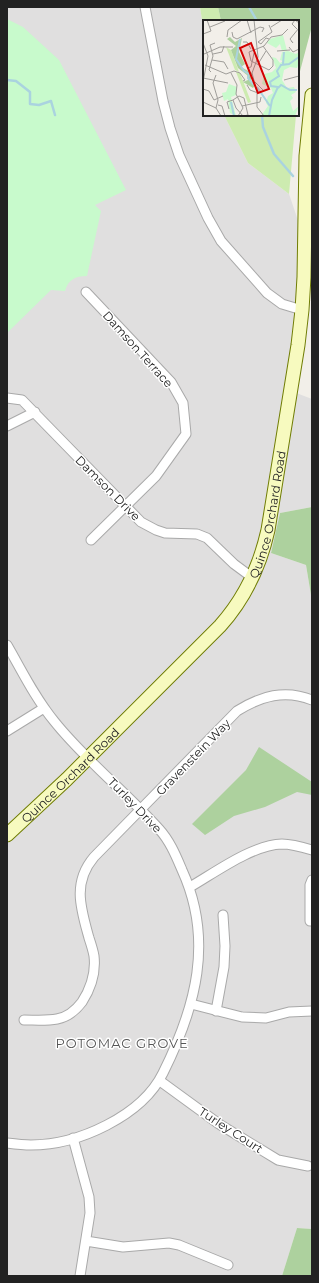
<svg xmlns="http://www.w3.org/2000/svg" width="319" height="1283" viewBox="0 0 319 1283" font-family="Montserrat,sans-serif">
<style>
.residential{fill:#e0dfdf}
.grass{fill:#cdebb0}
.forest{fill:#add19e}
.park{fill:#c8facc}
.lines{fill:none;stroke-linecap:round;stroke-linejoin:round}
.stream{stroke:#aad3df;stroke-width:2.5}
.street-casing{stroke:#a9a9a9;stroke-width:11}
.secondary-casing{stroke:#707d05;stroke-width:15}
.street{stroke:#fff;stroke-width:9}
.secondary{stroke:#f7fabf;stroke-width:13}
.labels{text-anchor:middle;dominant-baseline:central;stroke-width:3;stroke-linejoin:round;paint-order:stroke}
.street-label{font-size:12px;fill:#222;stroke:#fff}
.neighbourhood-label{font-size:13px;letter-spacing:1px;fill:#555;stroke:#fff}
.inset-river{fill:none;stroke:#aad3df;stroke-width:2}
.inset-road{fill:none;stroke:#9f9d99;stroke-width:1}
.view{fill:#d40000;fill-opacity:0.15;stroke:#d40000;stroke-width:2}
.inset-edge{fill:none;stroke:#222;stroke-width:2}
</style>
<rect width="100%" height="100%" fill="#f2efe9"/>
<path class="residential" d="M 7,7 L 200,7 L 204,33 L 204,115 L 224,115 L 248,163 L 289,194 L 305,241 L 291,391 L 312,399 L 312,507 L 280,513 L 271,553 L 306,565 L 312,601 L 312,1229 L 297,1228 L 282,1276 L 7,1276 Z"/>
<path class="grass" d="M 200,7 L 218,7 L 221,21 L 204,21 L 204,33 Z
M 224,115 L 296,115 L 289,194 L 248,163 Z"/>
<path class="forest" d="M 218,7 L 312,7 L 312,26 L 299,75 L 298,75 L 298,21 L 221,21 Z
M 312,507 L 312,601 L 306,565 L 271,553 L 280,513 Z
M 259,747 L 312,782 L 312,795 L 297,792 L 265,807 L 234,816 L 205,835 L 192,824 L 246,770 Z
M 297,1228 L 312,1229 L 312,1276 L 282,1276 Z"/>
<path class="park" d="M 7,19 L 23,27 L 59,60 L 126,190 L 95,205 L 101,211 L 87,276 C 75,276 68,280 65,291 L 51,290 L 7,333 Z"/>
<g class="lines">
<path class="stream" d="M 249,7 L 257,21
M 7,80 L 16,81 L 30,92 L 30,104 L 39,105 L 51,101 L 55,115
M 262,115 L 263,127 L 274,154 L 293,176"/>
<g class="street-casing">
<path id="street" d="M 145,7 L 163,101 L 170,128 L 179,155 L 208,218 L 221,241 L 267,293 L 282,304 L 302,310
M 86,292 L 171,382 L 183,403 L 186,434 L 156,476 L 91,540
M 7,398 L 22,400 L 141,522 L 156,530 L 165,533 L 197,534 L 207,538 L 234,564 L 253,578
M 7,426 L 35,412
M 7,645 C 22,671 35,698 54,721 C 85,760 125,791 159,829 C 170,841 176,856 182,870 C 214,940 196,1007 163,1073 C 142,1116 78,1145 31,1145 C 23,1145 15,1144 7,1143
M 7,731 L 44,708
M 312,880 L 310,885 L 310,921 L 312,921
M 190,887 C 216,872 252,845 282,844 C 292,844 302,847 312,850
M 191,1004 L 242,1017 L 266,1018 L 289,1012 L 312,1011
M 216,1011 L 224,967 L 225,946 L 223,915
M 24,1020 C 35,1020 47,1021 57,1019 C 68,1017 76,1010 82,1002 C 91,988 96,973 94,956 C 93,950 91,944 89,938 C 81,909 72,883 94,857 L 237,711 C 261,696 285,689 312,700
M 160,1081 L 219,1124 L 278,1160 L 308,1166
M 73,1138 L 89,1197 L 90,1213 L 80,1276
M 86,1241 L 123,1247 L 169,1243 L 179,1245 L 228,1265"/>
</g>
<g class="secondary-casing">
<g id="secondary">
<path id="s1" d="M 7,835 L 67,779 L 220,626 C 245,598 260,566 268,530 L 298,345 L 302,310 L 304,277 L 306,156 L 312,95"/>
</g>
</g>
<use href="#street" class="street"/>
<use href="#secondary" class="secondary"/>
</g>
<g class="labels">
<g class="street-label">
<text transform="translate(138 349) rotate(48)">Damson Terrace</text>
<text transform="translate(108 488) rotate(45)">Damson Drive</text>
<text stroke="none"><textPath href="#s1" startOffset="422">Quince Orchard Road</textPath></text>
<text transform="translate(193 757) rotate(-46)">Gravenstein Way</text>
<text stroke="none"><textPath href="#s1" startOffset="87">Quince Orchard Road</textPath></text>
<text transform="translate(135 805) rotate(46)">Turley Drive</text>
<text transform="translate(231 1130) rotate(33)">Turley Court</text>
</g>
<g class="neighbourhood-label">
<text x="122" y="1043">POTOMAC GROVE</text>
</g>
</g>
<g transform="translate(203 20)">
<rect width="96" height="96" fill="#f2efe9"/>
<path d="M 23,27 L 28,30 L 36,52 L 32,50 ZM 33,52 L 37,53 L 48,82 L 45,83 Z" fill="#cdebb0"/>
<path d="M 27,17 L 32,22 L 39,18 L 36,32 L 42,44 L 38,47 L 49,53 L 48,61 L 52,65 L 50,68 L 40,62 L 45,60 L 44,55 L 35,48 L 28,30 L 33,26 L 24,19 Z" fill="#add19e"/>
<path d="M 80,15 L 84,31 L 79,31 L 77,24 L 73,28 L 64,23 L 67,19 ZM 85,31 L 93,34 L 96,32 L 96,43 L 94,48 L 87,47 L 81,50 L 79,60 L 84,68 L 91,67 L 93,72 L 88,75 L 90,78 L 87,81 L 90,91 L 96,86 L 92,96 L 58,96 L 65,86 L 63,83 L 65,76 L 70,73 L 68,68 L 59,64 L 61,54 L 69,52 L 73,48 L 69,37 L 73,38 L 77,43 L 80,41 L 77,40 L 79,32 ZM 26,64 L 34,67 L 33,75 L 28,77 L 33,96 L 27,93 L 25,79 L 21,81 L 19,73 L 23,72 Z" fill="#c8facc"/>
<path class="inset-river" d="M 37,19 L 33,39 L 41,51 L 46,54 L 45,58 L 51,65M 80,44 L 81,32M 54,67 L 67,86M 75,68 L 78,65 L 87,70 L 94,70M 28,82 L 31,96M 66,96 L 69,80 L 75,67 L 68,66 L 67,62 L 76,56 L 74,51 L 78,45 L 86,44 L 96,37"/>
<path class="inset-road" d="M 44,0 L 48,13M 51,0 L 55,37 L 49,53 L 54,72 L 54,87 L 61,96M 7,7 L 22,1M 68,7 L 79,0M 94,9 L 89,4 L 92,0 L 96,3M 29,12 L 30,17 L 34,19 L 57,7 L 61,8 L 59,12M 0,14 L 8,11 L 4,0M 24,17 L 25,10 L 39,0M 66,19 L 63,18 L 58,24 L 55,22 L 69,12 L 66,5M 88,21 L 90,23 L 87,19 L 96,8M 40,22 L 44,22 L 48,29M 0,23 L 5,36 L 0,62M 60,26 L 70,40 L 70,46 L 66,50 L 48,41 L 46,32 L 61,26 L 68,17 L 79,15 L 85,9M 86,27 L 90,32 L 96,29M 74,31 L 87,30M 1,34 L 17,27 L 30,27M 10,34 L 19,32 L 21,26M 9,40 L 21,42 L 25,49M 55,44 L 63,31M 2,45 L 23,54 L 31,51 L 37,53 L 42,60 L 40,61M 44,48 L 48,47 L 51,33M 8,52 L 6,50 L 10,36 L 7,25 L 12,23M 28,53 L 34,65 L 33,74 L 40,88 L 35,96M 13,55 L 10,63 L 15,80 L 13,88M 0,58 L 25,63M 81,60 L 96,56M 52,62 L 61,71M 44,65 L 47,70 L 55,73M 0,69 L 6,71 L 11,80 L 20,76M 36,76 L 41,78 L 45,95 L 40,96 L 33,88 L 30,80 ZM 0,82 L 13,88 L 18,96M 15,85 L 19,86 L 22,96M 39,86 L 57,82 L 58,77M 26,89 L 24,82 L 30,80"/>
<path class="view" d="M 48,23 L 66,69 L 55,73 L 37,28 Z"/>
<rect width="96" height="96" class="inset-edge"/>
</g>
<rect width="319" height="1283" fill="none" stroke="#222222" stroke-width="16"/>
</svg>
